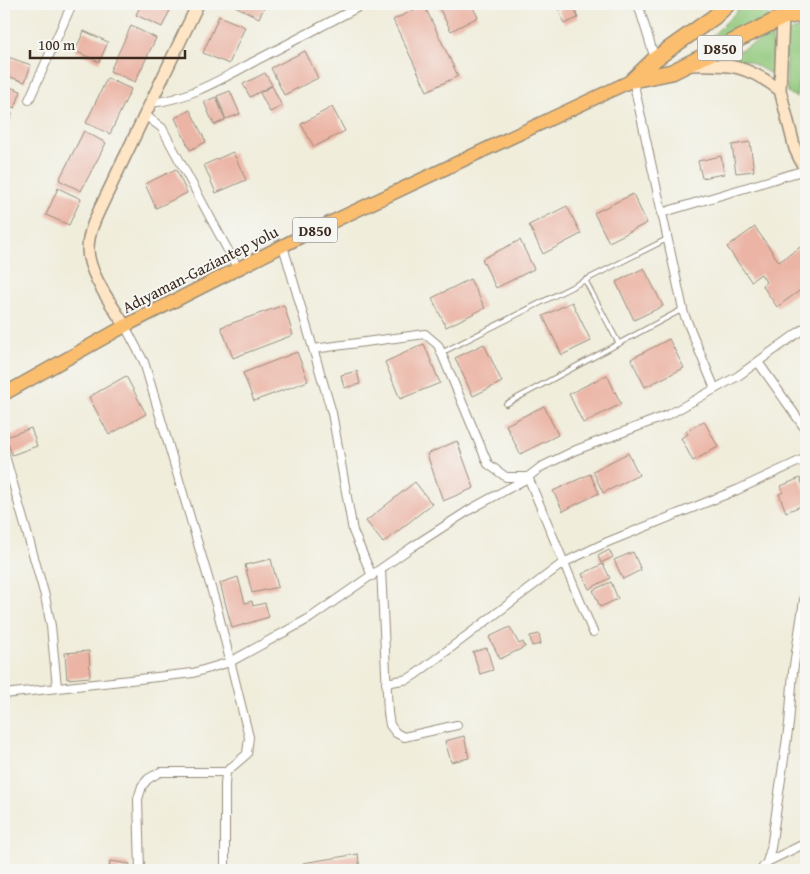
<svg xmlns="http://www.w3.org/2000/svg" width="810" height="874" viewBox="0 0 810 874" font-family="'Gentium Book Plus',serif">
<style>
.green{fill:#91c87b;stroke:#66794c}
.building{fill:#ebb4a4}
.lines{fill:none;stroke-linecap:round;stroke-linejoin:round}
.lane-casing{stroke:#968c7c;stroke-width:6}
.street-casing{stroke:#968c7c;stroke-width:10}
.secondary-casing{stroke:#968c7c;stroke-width:14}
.primary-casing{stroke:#968c7c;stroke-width:15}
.highway-casing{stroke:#968c7c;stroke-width:18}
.lane{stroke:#fff;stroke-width:4}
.street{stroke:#fff;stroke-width:8}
.secondary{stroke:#fde5c5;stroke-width:11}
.primary{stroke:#fbbe6e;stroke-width:12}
.highway{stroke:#fbbe6e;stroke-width:15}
.labels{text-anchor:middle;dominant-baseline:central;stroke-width:4;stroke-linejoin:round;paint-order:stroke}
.shield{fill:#f6f6f2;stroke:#73675e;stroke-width:1}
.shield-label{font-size:15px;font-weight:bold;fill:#3b2a1e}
.street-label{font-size:16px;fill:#3b2a1e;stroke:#f6f6f2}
</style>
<rect width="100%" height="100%" fill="#f6f6f2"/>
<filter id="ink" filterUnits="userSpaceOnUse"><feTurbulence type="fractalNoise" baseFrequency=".02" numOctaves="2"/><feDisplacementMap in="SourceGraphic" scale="10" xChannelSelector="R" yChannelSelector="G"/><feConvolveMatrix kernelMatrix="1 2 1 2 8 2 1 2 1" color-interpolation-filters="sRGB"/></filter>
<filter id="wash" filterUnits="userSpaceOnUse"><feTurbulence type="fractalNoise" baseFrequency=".0096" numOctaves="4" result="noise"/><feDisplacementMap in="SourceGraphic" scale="20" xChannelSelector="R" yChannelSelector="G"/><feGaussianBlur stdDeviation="1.12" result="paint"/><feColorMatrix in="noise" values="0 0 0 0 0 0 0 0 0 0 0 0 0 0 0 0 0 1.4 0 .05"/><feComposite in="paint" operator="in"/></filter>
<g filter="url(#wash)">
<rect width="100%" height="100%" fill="#f0eddb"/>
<path class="green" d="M 744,4 L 770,4 L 768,21 L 694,54 Z
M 806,26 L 806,49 L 796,97 L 787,92 L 785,33 Z
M 772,35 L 773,75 L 748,61 L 725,57 Z"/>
<g id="blocks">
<path class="building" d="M 141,4 L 173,4 L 162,27 L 136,15 Z
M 231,4 L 266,4 L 259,18 Z
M 437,4 L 471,4 L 478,17 L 451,31 Z
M 573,4 L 578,18 L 564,24 L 559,10 Z
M 424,5 L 458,76 L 427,91 L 393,20 Z
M 219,16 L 245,27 L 229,64 L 203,53 Z
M 131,26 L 156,38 L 135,82 L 110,71 Z
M 84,31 L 108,42 L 99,62 L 75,51 Z
M 305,51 L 318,78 L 284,95 L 271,68 Z
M 8,57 L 31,65 L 25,82 L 4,75 L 4,68 Z
M 265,73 L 272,85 L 250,97 L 243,84 Z
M 107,78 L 131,89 L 110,134 L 86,123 Z
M 4,85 L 21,91 L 15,108 L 4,104 Z
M 272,86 L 282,106 L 270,112 L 260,93 Z
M 230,91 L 240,114 L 226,119 L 217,96 Z
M 216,97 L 225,120 L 214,125 L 204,102 Z
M 332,107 L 345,131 L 314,147 L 301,124 Z
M 190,110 L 206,142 L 190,150 L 175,118 Z
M 4,111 L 12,114 L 4,135 Z
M 84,131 L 106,143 L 81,191 L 59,180 Z
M 750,142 L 754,171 L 736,173 L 732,145 Z
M 233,152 L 246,180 L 216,193 L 204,165 Z
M 721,156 L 724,174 L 702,178 L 698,161 Z
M 176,169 L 187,193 L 156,208 L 145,184 Z
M 58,188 L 81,199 L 69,225 L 46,215 Z
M 633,194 L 647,223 L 609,242 L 594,213 Z
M 567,206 L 581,234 L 543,254 L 529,225 Z
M 755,227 L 779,262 L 806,243 L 806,286 L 777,307 L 762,285 L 766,282 L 761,274 L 751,281 L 727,247 Z
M 520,240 L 534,269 L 496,288 L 482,259 Z
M 644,268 L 663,306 L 634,320 L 616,282 Z
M 470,279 L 485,308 L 446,327 L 432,298 Z
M 572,302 L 591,341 L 562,355 L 543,316 Z
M 284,305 L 293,335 L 233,358 L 221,327 Z
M 669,339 L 684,368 L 645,387 L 631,359 Z
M 424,344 L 440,383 L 400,399 L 385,362 Z
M 484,344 L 502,382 L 473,396 L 455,358 Z
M 297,352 L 308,381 L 254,401 L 243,373 Z
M 357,371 L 360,384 L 344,388 L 341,375 Z
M 607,375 L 621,404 L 583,423 L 569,394 Z
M 126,376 L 146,414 L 109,435 L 89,397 Z
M 544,406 L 558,435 L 520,454 L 506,425 Z
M 704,421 L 718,447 L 693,461 L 681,438 L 688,434 L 686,431 Z
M 31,428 L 37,446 L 12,455 L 6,437 Z
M 457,441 L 474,488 L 443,501 L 427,454 Z
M 628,453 L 639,475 L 603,493 L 593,471 Z
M 590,474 L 599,493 L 563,511 L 553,491 Z
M 800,478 L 806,493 L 806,504 L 786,512 L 779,494 L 783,492 L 781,486 Z
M 415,482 L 432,504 L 383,543 L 366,521 Z
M 609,550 L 613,557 L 601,563 L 598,556 Z
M 633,552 L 641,570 L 623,579 L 614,560 Z
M 271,559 L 278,587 L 252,593 L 245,565 Z
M 603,564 L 610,578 L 589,589 L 582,574 Z
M 238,577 L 245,603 L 252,601 L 253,606 L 265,603 L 269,617 L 232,628 L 220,583 Z
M 611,582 L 618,599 L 600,607 L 593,590 Z
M 510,627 L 519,644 L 523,642 L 525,647 L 500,659 L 489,637 Z
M 539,634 L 541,644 L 532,646 L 530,636 Z
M 487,648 L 493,670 L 480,674 L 473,652 Z
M 89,651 L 90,677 L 67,679 L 65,653 Z
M 464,736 L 469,758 L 451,762 L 445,741 Z
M 358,854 L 360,870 L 304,870 L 303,863 Z
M 110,861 L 130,864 L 129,870 L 109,870 Z"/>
</g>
</g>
<g filter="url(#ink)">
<use href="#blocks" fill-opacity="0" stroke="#968c7c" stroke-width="1"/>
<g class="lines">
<g class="lane-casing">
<path id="lane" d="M 585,280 L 619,344
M 441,353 L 667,239
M 506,404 L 683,309"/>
</g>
<g class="street-casing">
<path id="street" d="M 638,4 L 655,59
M 633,80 L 684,314 L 715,389
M 29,100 L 72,4
M 151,103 C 190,99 225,77 259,59 C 294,41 329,22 364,4
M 145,115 L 162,128 L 238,269
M 661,213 L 805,170
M 283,246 L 332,413 L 353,531 L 372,576
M 125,326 L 144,362 L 217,608 L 249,737 L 247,754 L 226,772 L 225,785 L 225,870
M 313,349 L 425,334 L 438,345 L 488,464 L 506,477 L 528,477 L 593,632
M 758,362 L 806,430
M 4,452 L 45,596 L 51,626 L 57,687
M 381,569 L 388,713 L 390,725 L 396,733 L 404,737 L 457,725
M 386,683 L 408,679 L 416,674 L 563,563 L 605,543 L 737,490 L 806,458
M 4,694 L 193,673 L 230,662 L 310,618 L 412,547 L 471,509 L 524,480 L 541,467 L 576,450 L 668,415 L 738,376 L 806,327
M 767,862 L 806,843
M 140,870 L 138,799 L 142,786 L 148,779 L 160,772 L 226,772
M 761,870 L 767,862 L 771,848 L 789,724 L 793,672 L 806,587"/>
</g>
<g class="secondary-casing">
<path id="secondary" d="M 783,17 L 780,90 L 795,149 L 806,172
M 690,65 C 731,64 746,65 780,90
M 125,326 C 112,305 88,273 88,249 C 88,230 99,211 107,194 L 198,4"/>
</g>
<g class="primary-casing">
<path id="primary" d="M 4,394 L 125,326 L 302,236 L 633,80"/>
</g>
<g class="highway-casing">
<path id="highway" d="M 634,79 L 655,59 L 714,17 L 728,4
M 633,80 L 672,72 L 783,17 L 806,13"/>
</g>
<use href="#lane" class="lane"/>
<use href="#street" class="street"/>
<use href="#secondary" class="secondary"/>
<use href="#primary" class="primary"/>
<use href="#highway" class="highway"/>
</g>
</g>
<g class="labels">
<g class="shield">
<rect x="697.5" y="35.5" width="45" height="25" rx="4"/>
<rect x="292.5" y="217.5" width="45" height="25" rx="4"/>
</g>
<g class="shield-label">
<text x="720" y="48">D850</text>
<text x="315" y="230">D850</text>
</g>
<g class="street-label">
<text transform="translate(200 269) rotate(-27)">Adıyaman-Gaziantep yolu</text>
</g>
</g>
<rect width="810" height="874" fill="none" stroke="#f6f6f2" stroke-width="20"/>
<path d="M30 50v8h155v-8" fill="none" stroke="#3b2a1e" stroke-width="2.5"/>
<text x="38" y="50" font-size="15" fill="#3b2a1e" stroke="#f6f6f2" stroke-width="4" paint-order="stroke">100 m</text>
</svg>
